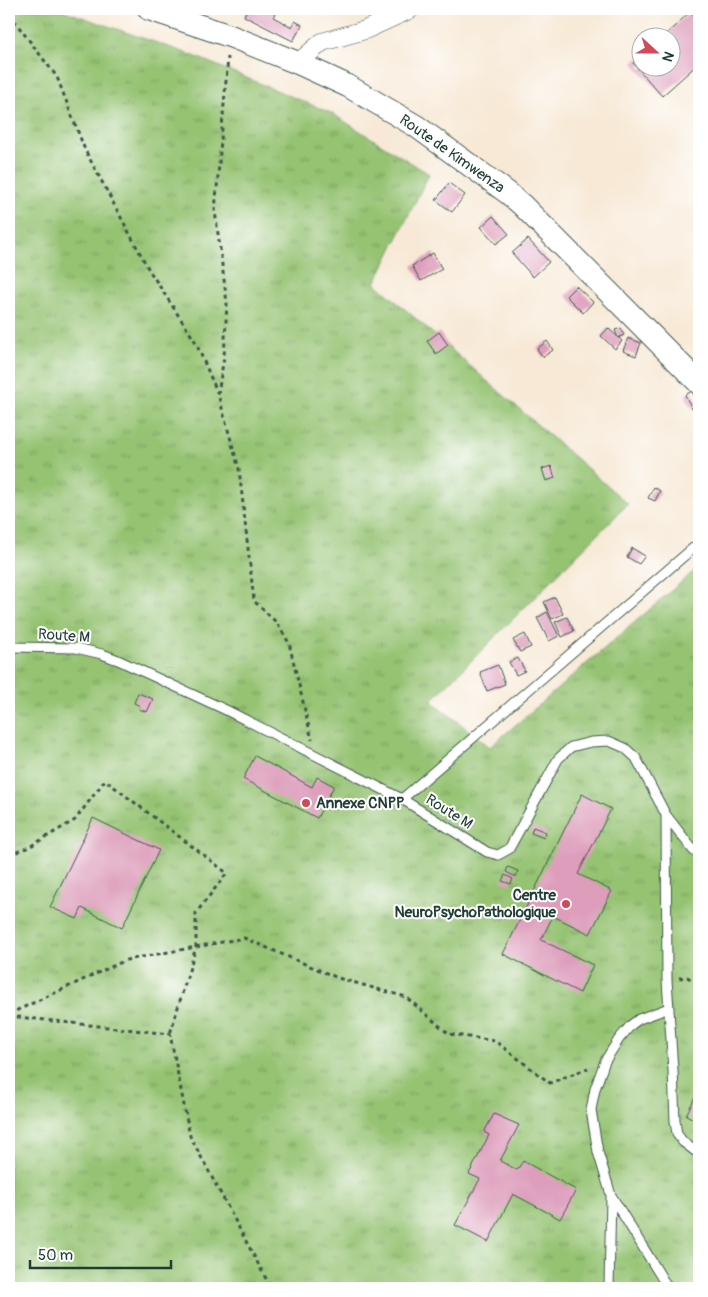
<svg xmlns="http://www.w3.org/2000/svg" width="708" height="1297" viewBox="0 0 708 1297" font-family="Pangolin,sans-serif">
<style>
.grass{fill:url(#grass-tufts);stroke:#5a8053}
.building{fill:#dd9dbb}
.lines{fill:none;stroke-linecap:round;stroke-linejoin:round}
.service-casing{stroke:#3f574c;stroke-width:11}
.minor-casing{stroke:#3f574c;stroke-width:19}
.tertiary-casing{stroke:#3f574c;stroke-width:24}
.path{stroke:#3f574c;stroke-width:3;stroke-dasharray:4 4;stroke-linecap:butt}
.service{stroke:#fff;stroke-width:9}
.minor{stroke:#fff;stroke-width:18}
.tertiary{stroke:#fff;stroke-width:22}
.poi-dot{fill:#d1495b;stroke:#fff;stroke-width:2}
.labels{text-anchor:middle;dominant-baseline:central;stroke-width:4;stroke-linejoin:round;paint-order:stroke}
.street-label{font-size:15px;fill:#1f3d34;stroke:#fff}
.poi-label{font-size:15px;font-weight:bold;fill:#1f3d34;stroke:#fff;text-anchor:start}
</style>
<defs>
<pattern id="grass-tufts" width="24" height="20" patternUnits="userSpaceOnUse" patternTransform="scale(1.25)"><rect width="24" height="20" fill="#95c372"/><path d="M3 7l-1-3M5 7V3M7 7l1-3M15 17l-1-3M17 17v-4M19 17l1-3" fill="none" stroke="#79a05e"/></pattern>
</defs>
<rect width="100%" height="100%" fill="#fff"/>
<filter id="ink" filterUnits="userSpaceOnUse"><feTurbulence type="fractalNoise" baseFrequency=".02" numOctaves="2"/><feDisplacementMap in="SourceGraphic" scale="10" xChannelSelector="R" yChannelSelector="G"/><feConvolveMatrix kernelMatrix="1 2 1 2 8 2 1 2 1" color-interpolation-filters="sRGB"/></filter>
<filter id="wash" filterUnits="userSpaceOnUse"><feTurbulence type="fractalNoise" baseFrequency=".0096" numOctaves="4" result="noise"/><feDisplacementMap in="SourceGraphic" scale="20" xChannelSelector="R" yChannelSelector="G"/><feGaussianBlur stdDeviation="1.12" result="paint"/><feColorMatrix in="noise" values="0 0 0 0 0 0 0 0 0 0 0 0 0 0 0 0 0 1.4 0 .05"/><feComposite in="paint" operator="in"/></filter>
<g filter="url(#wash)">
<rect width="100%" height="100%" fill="#f7e9d6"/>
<path class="grass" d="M 9,9 L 59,9 L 189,54 L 331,113 L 429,174 L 375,283 L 628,504 L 431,701 L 490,747 L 699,567 L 699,1288 L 9,1288 Z"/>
<g id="blocks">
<path class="building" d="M 247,9 L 257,9 L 259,10 L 260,9 L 274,9 L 277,10 L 273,17 L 292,27 L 295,21 L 302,25 L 293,41 L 244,16 Z
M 690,12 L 699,23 L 699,63 L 662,96 L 633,63 L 640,56 L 640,68 L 670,68 L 670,38 L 662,38 Z
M 449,183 L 465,195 L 452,212 L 436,200 Z
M 493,216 L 509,234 L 496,244 L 481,227 Z
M 528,239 L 549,262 L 533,277 L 512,253 Z
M 433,253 L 442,269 L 421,281 L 412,266 Z
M 576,286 L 593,302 L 583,313 L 566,296 Z
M 608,328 L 622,341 L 615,349 L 601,336 Z
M 621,328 L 624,335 L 618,338 L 615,330 Z
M 439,332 L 448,345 L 436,354 L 427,341 Z
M 628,338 L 641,343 L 636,356 L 623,351 Z
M 547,341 L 553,350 L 543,357 L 537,349 Z
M 692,391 L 699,405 L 692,409 L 685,395 Z
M 551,466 L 555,478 L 546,481 L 542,469 Z
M 654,487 L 660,491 L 655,501 L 648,498 Z
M 632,548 L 645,556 L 639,564 L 627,557 Z
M 555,597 L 563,614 L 552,619 L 544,602 Z
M 547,612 L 559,636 L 549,641 L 537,618 Z
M 567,617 L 574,631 L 562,637 L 555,622 Z
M 525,634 L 531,647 L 520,652 L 513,640 Z
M 518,658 L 525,671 L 516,675 L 509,662 Z
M 498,665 L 505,684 L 487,691 L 480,672 Z
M 138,693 L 153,699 L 147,712 L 139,709 L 140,706 L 134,703 Z
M 255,756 L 312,787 L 317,777 L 334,786 L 317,818 L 243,779 Z
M 582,794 L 611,809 L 578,874 L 612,891 L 590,934 L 553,916 L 541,940 L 593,965 L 580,993 L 503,954 Z
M 93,818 L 159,850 L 122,928 L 82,908 L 77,919 L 50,907 Z
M 533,827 L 546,832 L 544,838 L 531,833 Z
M 508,867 L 518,871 L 516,877 L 506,872 Z
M 505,875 L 513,879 L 511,884 L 502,881 Z
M 699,1090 L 699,1122 L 686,1115 Z
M 494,1114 L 519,1125 L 500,1161 L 517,1170 L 523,1161 L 576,1190 L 560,1219 L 513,1194 L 488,1242 L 455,1225 L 480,1179 L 469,1174 L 489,1135 L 484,1132 Z"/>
</g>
</g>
<g filter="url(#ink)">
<use href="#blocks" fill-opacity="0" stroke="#3f574c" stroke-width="1"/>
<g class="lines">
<g class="service-casing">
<path id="service" d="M 9,647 L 76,648 L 102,654 L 118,660 L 226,710 L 402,799 L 487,852 L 498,855 L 509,849 L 558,759 L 571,747 L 591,742 L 609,741 L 625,748 L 636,758 L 666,815 L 693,850 L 699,855
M 402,799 L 699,543
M 666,815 L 667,980 L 673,1070 L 675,1121 L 677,1134 L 683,1142 L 699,1154
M 609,1288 L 611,1196
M 668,1288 L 611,1195 L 598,1152 L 591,1110 L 595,1089 L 605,1061 L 619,1039 L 631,1025 L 639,1019 L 669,1008"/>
</g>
<g class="minor-casing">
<path id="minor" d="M 298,63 L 322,42 L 365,30 L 411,9"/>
</g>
<g class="tertiary-casing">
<path id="tertiary" d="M 149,9 L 230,36 L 298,63 L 348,86 L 416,126 L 508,193 L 522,205 L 699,383"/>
</g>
<path class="path" d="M 9,14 L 57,77 L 85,150 L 149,270 L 195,341 L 218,394 L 239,469 L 254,601 L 277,623 L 289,643 L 312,740
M 218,394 L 224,357 L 227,303 L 215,211 L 228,57
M 9,855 L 29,847 L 75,820 L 105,780 L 227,873 L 196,913 L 196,947 L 170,1034
M 679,978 L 687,977 L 699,983
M 9,1014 L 126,960 L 244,938 L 338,978 L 406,997 L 449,1034 L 495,1041 L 550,1083 L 588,1068
M 9,1016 L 170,1034 L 190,1136 L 271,1288"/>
<use href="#service" class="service"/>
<use href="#minor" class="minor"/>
<use href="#tertiary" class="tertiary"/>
</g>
</g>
<g class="poi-dot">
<circle cx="306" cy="803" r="5"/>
<circle cx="566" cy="904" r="5"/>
</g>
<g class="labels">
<g class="street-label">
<text transform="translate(452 154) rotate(35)">Route de Kimwenza</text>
<text transform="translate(64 636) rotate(4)">Route M</text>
<text transform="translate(449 812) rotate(32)">Route M</text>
</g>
<g class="poi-label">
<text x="316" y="803">Annexe CNPP</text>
<text x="556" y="895" text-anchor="end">Centre<tspan x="556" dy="17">NeuroPsychoPathologique</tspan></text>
</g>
</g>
<rect width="708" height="1297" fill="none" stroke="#fff" stroke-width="30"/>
<g transform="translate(656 52) rotate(111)"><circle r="24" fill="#ffffff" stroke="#a5b1ae"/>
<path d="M0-4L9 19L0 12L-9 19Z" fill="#d1495b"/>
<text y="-8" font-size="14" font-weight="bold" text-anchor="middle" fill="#1f3d34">N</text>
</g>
<path d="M30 1260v8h141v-8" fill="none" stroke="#1f3d34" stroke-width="2.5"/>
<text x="38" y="1260" font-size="15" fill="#1f3d34" stroke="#ffffff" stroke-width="4" paint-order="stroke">50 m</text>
</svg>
